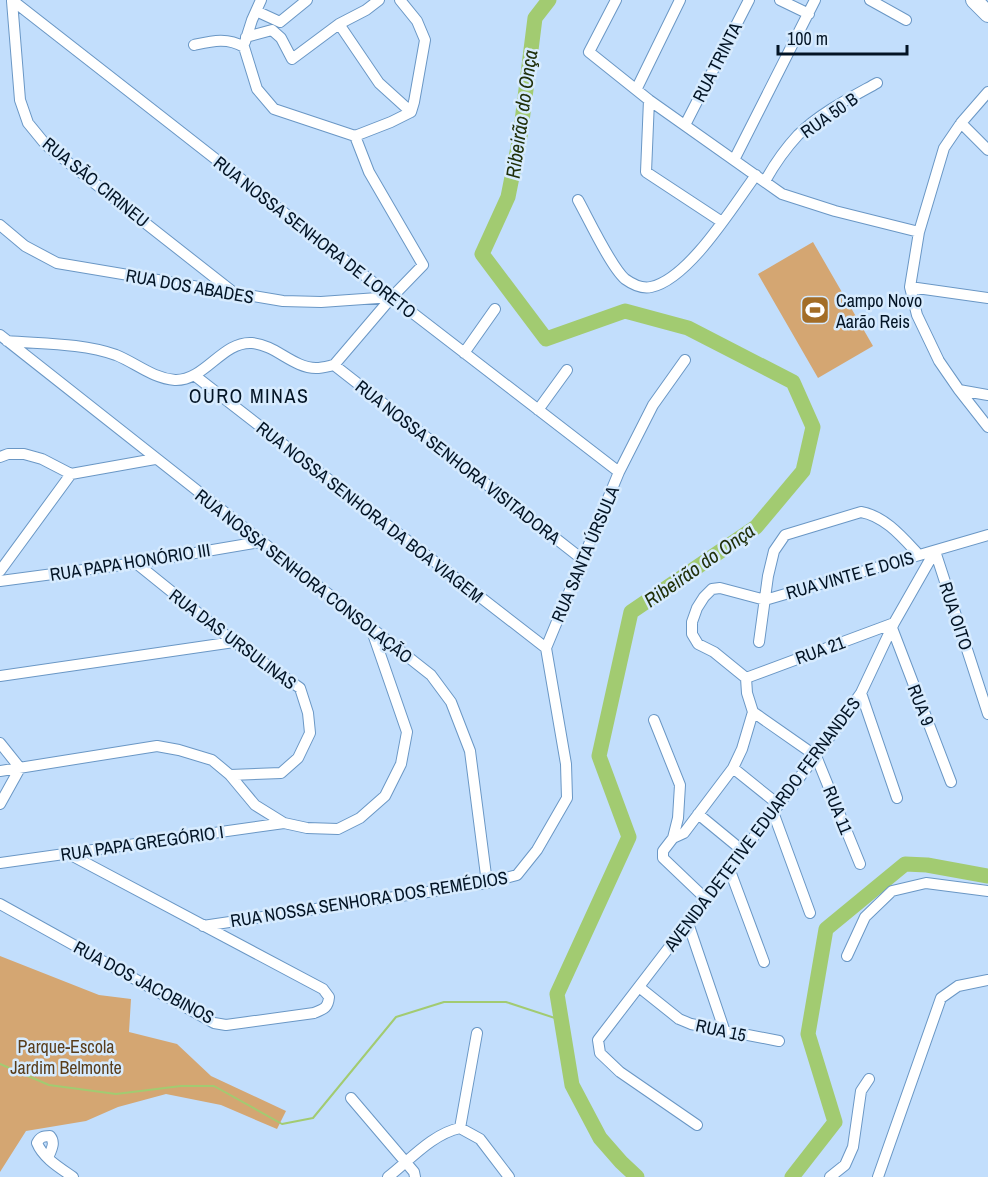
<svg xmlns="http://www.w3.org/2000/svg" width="988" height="1177" viewBox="0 0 988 1177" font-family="'Archivo Narrow',sans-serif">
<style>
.green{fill:#d4a672}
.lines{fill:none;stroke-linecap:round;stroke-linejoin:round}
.stream{stroke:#a2cb71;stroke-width:2}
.river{stroke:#a2cb71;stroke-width:15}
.minor-casing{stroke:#6a97c5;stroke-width:12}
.highway-casing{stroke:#6a97c5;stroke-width:18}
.minor{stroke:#fff;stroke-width:10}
.highway{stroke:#fff;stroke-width:16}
.labels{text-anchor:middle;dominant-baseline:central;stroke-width:5;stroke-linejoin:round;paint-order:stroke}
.street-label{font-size:18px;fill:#031425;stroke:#d7ebfe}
.poi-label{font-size:18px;fill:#031425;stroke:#d7ebfe;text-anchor:start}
.park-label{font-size:18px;fill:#593d1b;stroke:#d7ebfe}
.water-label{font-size:20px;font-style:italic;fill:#20300a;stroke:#d7ebfe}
.neighbourhood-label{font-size:20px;letter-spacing:1.5px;fill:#031425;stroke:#d7ebfe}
</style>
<rect width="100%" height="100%" fill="#c2defc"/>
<path class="green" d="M 813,242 L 873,346 L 818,378 L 758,274 Z
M 0,956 L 99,995 L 131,999 L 129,1032 L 177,1044 L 211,1076 L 286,1111 L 277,1129 L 221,1105 L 166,1094 L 118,1107 L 86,1121 L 26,1131 L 0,1172 Z"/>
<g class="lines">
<path class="stream" d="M 0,1064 L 49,1085 L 116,1094 L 181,1086 L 214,1086 L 282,1124 L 313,1118 L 396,1017 L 444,1002 L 506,1002 L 561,1020"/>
<path class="river" d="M 549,0 L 535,18 L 520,137 L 508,197 L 482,254 L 546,339 L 625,311 L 688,328 L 793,382 L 813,427 L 803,471 L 756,527 L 631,612 L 599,756 L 629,837 L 557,994 L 572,1085 L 600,1138 L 621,1162 L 637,1177
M 792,1177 L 835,1122 L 808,1034 L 826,929 L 905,864 L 927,865 L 988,876"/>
<g class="minor-casing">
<path id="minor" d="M 12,0 L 392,297 L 619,472
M 616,0 L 589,52 L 649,100 L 782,194 L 835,211 L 919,232
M 780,0 L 809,14
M 870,0 L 906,20
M 12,1 L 20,100 L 28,123 L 46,145 L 233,292
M 256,11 L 280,22 L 307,0
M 339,24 L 379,83 L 411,112
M 246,37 L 272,30 L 281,38 L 292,59 L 339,24 L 366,10 L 379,0
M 245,42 L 252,20 L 261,0
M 194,45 C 212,41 227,37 244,47 L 257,89 L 274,109 L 355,136
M 637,88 L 680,0
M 988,92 L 961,123 L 944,148 L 919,232 L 910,287 L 917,315 L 939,361 L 959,390 L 988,427
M 649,100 L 646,172 L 722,222
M 961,123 L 988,150
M 685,125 L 749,0
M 355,136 L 391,122 L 411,112 L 414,102 L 425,40 L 417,21 L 400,0
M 734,160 L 815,0
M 765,181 C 774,165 785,149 798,135 C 820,113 850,98 877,83
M 578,200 C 588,218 611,267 625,279 C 632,284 642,289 651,287 C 689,279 733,206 756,175
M 0,225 L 25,246 L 57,263 L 283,301 L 321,302 L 392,297
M 910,287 L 988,298
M 0,335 L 431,675 L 451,702 L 470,751 L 487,883
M 7,341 C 42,344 82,343 116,355 C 136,363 152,378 175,380 C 205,381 222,341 252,343 C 276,345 293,368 316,368 C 322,368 329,366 334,365 L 392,297 L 423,265 L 369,172 L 355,136
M 464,353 L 495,309
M 334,365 L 582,559
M 194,375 L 546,648
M 959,390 L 988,395
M 538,410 L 567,370
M 0,457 L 8,454 L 24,454 L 42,459 L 71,474 L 155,459
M 935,551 L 988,714
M 136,563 L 234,642 L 300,688 L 308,713 L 310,733 L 298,758 L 281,773 L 230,775
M 0,571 L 71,474
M 0,581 L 136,563 L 260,542
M 892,628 L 951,782
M 759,642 L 768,576 L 774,551 L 785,535 L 861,512 C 885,516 903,538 919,555
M 0,676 L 234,642
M 746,678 L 714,652 L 698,644 L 692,634 L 692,622 L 697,608 L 704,597 L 712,589 L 720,588 L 765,600 L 988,535
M 746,678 L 894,623
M 861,693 L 897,798
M 753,712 L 816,756 L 860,864
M 654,720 L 680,785 L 678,818 L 673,838 L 663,851 L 663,858 L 706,899
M 0,743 L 20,768 L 0,804
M 733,768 L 779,805
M 0,771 L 157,746 L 179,750 L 212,760 L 230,775 L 255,805 L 284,823 L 307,828 L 338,829 L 360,818 L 385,796 L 401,764 L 407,732 L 371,628
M 773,812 L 810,913
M 698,814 L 743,851
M 673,838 L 684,833 L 733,768 L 742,749 L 753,712 L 747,693 L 746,678
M 0,863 L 284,823
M 729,868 L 764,962
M 0,904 L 214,1023 L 226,1025 L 314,1013 C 324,1009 328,1008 329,997 L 323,989 L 69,854
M 688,923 L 725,1032
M 203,926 L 487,883 L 517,875 L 537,850 L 567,798 L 566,764 L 546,648 L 619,472 L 653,405 L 685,360
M 847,956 L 865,917 L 892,891 L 926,883 L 988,891
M 639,987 L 679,1019 L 691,1024 L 779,1041
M 351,1098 L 414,1172 L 415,1177
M 697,1125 L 620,1072 L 600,1053 L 598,1040 L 816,756 L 861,693 L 894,623 L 935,551
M 460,1128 L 477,1033
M 48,1158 C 51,1150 56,1143 50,1136 C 43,1136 40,1137 37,1143 C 43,1158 60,1168 73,1177
M 388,1177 C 410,1160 432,1134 460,1128 L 480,1139 L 509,1177
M 830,1177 L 845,1165 L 853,1147 L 861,1091 L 869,1079
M 878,1177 L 941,998 L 958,986 L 988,980"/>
</g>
<g class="highway-casing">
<path id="highway" d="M 974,0 L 988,14"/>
</g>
<use href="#minor" class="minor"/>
<use href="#highway" class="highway"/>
</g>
<defs>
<g id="stadium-square" transform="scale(1.5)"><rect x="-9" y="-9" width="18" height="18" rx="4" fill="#a36d27" stroke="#d7ebfe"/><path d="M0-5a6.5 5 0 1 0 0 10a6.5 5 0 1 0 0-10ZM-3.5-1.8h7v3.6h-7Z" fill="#fff"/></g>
</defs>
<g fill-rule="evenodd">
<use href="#stadium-square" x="815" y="310"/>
</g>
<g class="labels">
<g class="street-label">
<text transform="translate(717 62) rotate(-63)">RUA TRINTA</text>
<text transform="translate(829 115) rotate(-35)">RUA 50 B</text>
<text transform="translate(96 182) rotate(39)">RUA SÃO CIRINEU</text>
<text transform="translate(315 237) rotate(38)">RUA NOSSA SENHORA DE LORETO</text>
<text transform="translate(190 286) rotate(10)">RUA DOS ABADES</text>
<text transform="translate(458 462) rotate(38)">RUA NOSSA SENHORA VISITADORA</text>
<text transform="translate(370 512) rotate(38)">RUA NOSSA SENHORA DA BOA VIAGEM</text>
<text transform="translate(585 554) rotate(-67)">RUA SANTA ÚRSULA</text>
<text transform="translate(130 562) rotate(-9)">RUA PAPA HONÓRIO III</text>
<text transform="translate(850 575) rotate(-16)">RUA VINTE E DOIS</text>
<text transform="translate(304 576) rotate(38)">RUA NOSSA SENHORA CONSOLAÇÃO</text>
<text transform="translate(956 616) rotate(72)">RUA OITO</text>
<text transform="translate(233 639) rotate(37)">RUA DAS URSULINAS</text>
<text transform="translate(820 650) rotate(-20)">RUA 21</text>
<text transform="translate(921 705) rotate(69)">RUA 9</text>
<text transform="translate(838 810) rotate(68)">RUA 11</text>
<text transform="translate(762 824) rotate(-53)">AVENIDA DETETIVE EDUARDO FERNANDES</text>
<text transform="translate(142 843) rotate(-8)">RUA PAPA GREGÓRIO I</text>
<text transform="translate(369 899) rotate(-9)">RUA NOSSA SENHORA DOS REMÉDIOS</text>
<text transform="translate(144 982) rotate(28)">RUA DOS JACOBINOS</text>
<text transform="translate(721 1030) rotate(12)">RUA 15</text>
</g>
<g class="poi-label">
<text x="836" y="300">Campo Novo<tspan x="836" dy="21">Aarão Reis</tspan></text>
</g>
<g class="park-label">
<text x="66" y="1046">Parque-Escola<tspan x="66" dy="21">Jardim Belmonte</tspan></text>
</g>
<g class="water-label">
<text transform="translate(521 114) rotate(-82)">Ribeirão do Onça</text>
<text transform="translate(699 565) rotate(-35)">Ribeirão do Onça</text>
</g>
<g class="neighbourhood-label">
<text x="249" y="395">OURO MINAS</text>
</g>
</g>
<path d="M778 45v9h129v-9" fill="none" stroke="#031425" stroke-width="3"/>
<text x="787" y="45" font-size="18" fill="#031425" stroke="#d7ebfe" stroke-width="4.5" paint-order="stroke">100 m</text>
</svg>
